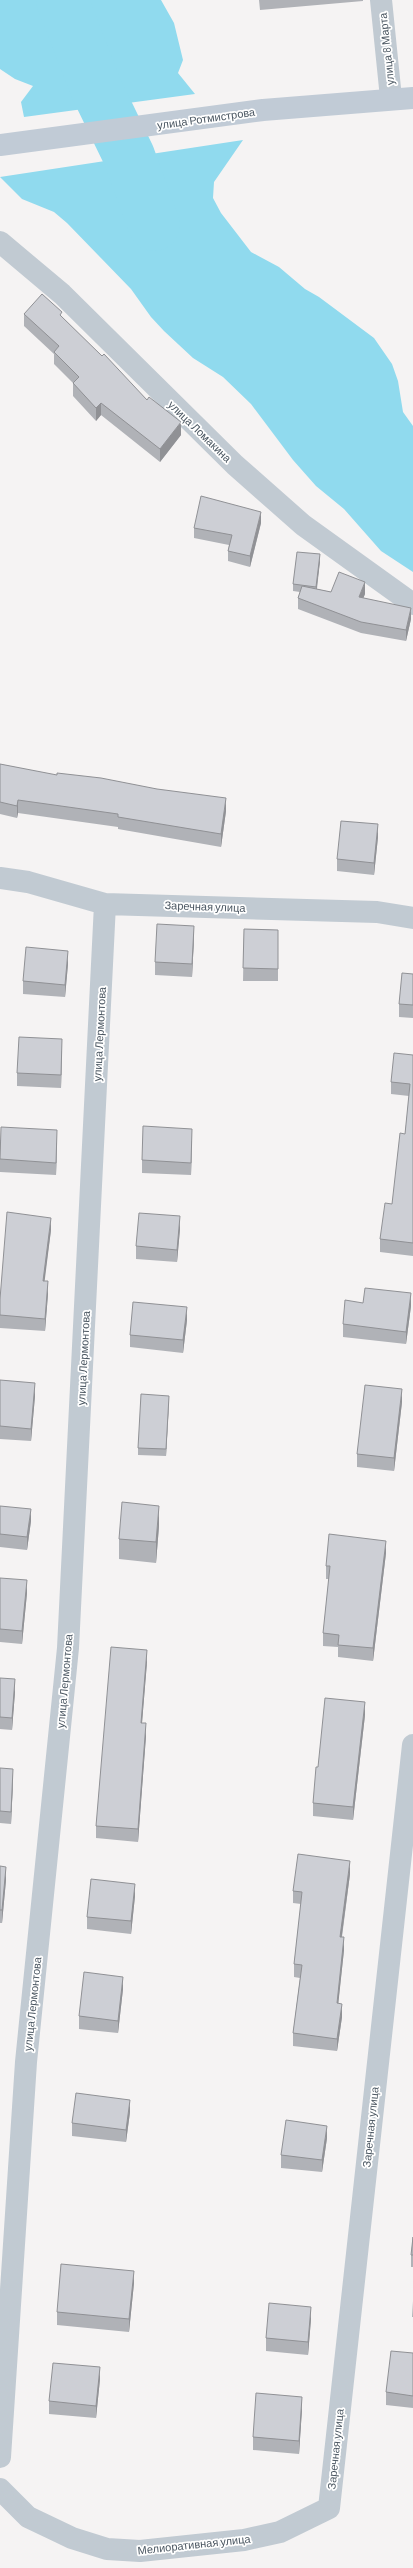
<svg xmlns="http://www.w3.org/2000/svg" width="413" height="2568" viewBox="0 0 413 2568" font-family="Barlow,sans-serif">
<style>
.water{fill:#90daee}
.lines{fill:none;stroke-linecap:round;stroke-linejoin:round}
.river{stroke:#90daee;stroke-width:52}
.street{stroke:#c1cad2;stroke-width:22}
.secondary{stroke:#c1cbd6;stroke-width:22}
.wall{fill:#b0b2b7}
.shaded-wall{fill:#909195}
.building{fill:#cdcfd5;stroke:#909195}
.labels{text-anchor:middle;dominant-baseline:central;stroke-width:3.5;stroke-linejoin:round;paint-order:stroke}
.street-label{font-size:11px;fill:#4a5661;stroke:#fff}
</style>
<rect width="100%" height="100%" fill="#f5f3f3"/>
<path class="water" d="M 0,0 L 161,0 L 174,23 L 183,60 L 178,73 L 195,94 L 24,117 L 21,102 L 33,86 L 15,79 L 0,69 Z
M 243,140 L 214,182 L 213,198 L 221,213 L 251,252 L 279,267 L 305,289 L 319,297 L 374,338 L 392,364 L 398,381 L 403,412 L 413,426 L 413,572 L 381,551 L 344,509 L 316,486 L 293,460 L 251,404 L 223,377 L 193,358 L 164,331 L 151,317 L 131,289 L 67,223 L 54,212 L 22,199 L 0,177 Z"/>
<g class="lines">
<path class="river" d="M 62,0 L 96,88 L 129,156 L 154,225"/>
<path class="street" d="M 381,0 L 391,98
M 0,242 L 62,294 L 235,465 L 303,525 L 413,604
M 0,878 L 28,882 L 105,904 L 377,912 L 413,918
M 0,2457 L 26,2062 L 68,1648 L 105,904
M 0,2489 L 28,2517 L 72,2538 L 107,2549 L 140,2551 L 244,2540 L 280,2532 L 329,2508 L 413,1745"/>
<path class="secondary" d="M 0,145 L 263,110 L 413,98"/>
</g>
<path class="wall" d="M 259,0 L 363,0 L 363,1 L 260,10 Z
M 24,314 L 62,317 L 181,435 L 160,462 L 101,415 L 96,421 L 73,396 L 73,383 L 54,364 L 54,354 L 24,326 Z
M 261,523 L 250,567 L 228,561 L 228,551 L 229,545 L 194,538 L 194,528 Z
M 320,561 L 317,589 L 331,592 L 365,594 L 363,598 L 411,619 L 406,641 L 361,633 L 298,609 L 298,598 L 300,592 L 293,591 L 293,584 Z
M 0,764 L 226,811 L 221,847 L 118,829 L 118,827 L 18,813 L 17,818 L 0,814 Z
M 378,837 L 374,875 L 337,871 L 337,859 Z
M 244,929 L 278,930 L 278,981 L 243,981 Z
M 194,938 L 192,977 L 155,975 L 155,962 Z
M 68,964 L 65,997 L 23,994 L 23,981 Z
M 413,974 L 413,1018 L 399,1017 L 399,1004 Z
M 62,1051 L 61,1088 L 17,1086 L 17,1073 Z
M 413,1055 L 413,1256 L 380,1252 L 380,1239 L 392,1204 L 405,1134 L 409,1096 L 391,1094 L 391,1082 Z
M 0,1140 L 57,1143 L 56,1175 L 0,1172 Z
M 192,1141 L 191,1175 L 142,1173 L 142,1160 Z
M 180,1229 L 177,1262 L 136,1259 L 136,1246 Z
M 51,1230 L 44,1281 L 48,1294 L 45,1331 L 0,1328 L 0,1299 Z
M 363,1303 L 411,1306 L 406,1344 L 343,1337 L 343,1324 Z
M 187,1320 L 183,1353 L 130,1347 L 130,1335 Z
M 0,1380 L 35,1396 L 31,1441 L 0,1439 Z
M 169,1402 L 166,1456 L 138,1455 L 138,1448 Z
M 402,1402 L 394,1471 L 357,1467 L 357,1454 Z
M 0,1506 L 31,1521 L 27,1550 L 0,1547 Z
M 159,1526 L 156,1563 L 119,1559 L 119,1539 Z
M 386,1553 L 373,1661 L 338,1657 L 338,1647 L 323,1646 L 323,1633 L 329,1579 L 326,1579 L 326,1566 Z
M 0,1578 L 27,1593 L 22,1644 L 0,1642 Z
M 147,1662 L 142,1723 L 146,1736 L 138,1842 L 96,1838 L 96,1826 Z
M 0,1678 L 15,1692 L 12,1730 L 0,1729 Z
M 365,1715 L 353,1820 L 313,1816 L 313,1803 L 318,1767 Z
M 0,1768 L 13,1782 L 11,1824 L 0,1823 Z
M 0,1866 L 6,1880 L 2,1923 L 0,1923 Z
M 350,1874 L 342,1937 L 344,1950 L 338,2004 L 342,2017 L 337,2051 L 293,2046 L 293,2033 L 300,1978 L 294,1977 L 294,1964 L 301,1904 L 293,1903 L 293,1891 Z
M 135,1896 L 131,1934 L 87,1929 L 87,1917 Z
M 123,1989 L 118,2033 L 79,2029 L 79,2016 Z
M 130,2112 L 126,2142 L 72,2136 L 72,2123 Z
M 327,2138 L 322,2172 L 281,2168 L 281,2155 Z
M 413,2237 L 413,2267 L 411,2267 L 411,2255 Z
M 134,2283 L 129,2332 L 57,2325 L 57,2312 Z
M 413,2301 L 413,2317 L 412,2317 Z
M 311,2319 L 308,2355 L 266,2351 L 266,2338 Z
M 413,2353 L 413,2408 L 386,2405 L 386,2392 Z
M 100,2379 L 96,2418 L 49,2414 L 49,2401 Z
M 302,2409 L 299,2454 L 253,2450 L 253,2437 Z"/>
<path class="shaded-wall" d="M 101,403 L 101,415 L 96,421 L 96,408 Z
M 181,422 L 181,435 L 160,462 L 160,449 Z
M 261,512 L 261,523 L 250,567 L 250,556 Z
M 320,554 L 320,561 L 316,594 L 316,587 Z
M 365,582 L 365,594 L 359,609 L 359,597 Z
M 411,608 L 411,619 L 406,641 L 406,630 Z
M 226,798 L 226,811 L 221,847 L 221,834 Z
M 18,800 L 18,813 L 17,818 L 17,806 Z
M 378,824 L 378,837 L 374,875 L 374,863 Z
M 194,926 L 194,938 L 192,977 L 192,964 Z
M 68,951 L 68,964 L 65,997 L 65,985 Z
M 62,1039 L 62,1051 L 61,1088 L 61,1075 Z
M 192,1129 L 192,1141 L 191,1175 L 191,1163 Z
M 57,1130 L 57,1143 L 56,1175 L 56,1163 Z
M 180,1216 L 180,1229 L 177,1262 L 177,1250 Z
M 51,1218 L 51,1230 L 43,1294 L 43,1281 Z
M 48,1281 L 48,1294 L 45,1331 L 45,1319 Z
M 411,1293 L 411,1306 L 406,1344 L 406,1332 Z
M 187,1307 L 187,1320 L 183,1353 L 183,1340 Z
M 35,1383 L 35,1396 L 31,1441 L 31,1429 Z
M 402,1389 L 402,1402 L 394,1471 L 394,1458 Z
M 169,1396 L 169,1402 L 166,1456 L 166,1449 Z
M 159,1506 L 159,1526 L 156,1563 L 156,1542 Z
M 31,1509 L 31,1521 L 27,1550 L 27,1537 Z
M 386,1541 L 386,1553 L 373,1661 L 373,1648 Z
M 27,1580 L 27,1593 L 22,1644 L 22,1631 Z
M 147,1650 L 147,1662 L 141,1735 L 141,1723 Z
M 15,1679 L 15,1692 L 12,1730 L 12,1718 Z
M 365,1702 L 365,1715 L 353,1820 L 353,1807 Z
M 146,1723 L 146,1736 L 138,1842 L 138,1829 Z
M 13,1769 L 13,1782 L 11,1824 L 11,1812 Z
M 350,1861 L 350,1874 L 340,1949 L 340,1937 Z
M 6,1867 L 6,1880 L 2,1923 L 2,1910 Z
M 135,1884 L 135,1896 L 131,1934 L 131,1921 Z
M 344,1937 L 344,1950 L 337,2016 L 337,2003 Z
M 123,1977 L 123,1989 L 118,2033 L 118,2021 Z
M 342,2004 L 342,2017 L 337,2051 L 337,2039 Z
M 130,2100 L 130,2112 L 126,2142 L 126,2130 Z
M 327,2126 L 327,2138 L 322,2172 L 322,2160 Z
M 134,2271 L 134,2283 L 129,2332 L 129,2319 Z
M 311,2307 L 311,2319 L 308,2355 L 308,2342 Z
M 100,2367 L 100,2379 L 96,2418 L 96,2406 Z
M 302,2397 L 302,2409 L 299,2454 L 299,2441 Z"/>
<path class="building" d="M 42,294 L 62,312 L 60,315 L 102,356 L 104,354 L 147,400 L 149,397 L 181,422 L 160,449 L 101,403 L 96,408 L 73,383 L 79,377 L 54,352 L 59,346 L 24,314 Z
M 201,496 L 261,512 L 250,556 L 228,551 L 232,535 L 194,528 Z
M 297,552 L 320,554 L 316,587 L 293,584 Z
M 339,572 L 365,582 L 359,597 L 411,608 L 406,630 L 361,622 L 298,598 L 302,586 L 331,592 Z
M 0,764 L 57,775 L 57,773 L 101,778 L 157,789 L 226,798 L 221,834 L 118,817 L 118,814 L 18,800 L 17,806 L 0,802 Z
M 341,821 L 378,824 L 374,863 L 337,859 Z
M 157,924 L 194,926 L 192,964 L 155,962 Z
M 244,929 L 278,930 L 278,969 L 243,968 Z
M 26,947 L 68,951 L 65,985 L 23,981 Z
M 402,973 L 413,974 L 413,1005 L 399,1004 Z
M 19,1037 L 62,1039 L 61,1075 L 17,1073 Z
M 394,1053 L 413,1055 L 413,1243 L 380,1239 L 385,1203 L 392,1204 L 400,1133 L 405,1134 L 410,1084 L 391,1082 Z
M 143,1126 L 192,1129 L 191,1163 L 142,1160 Z
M 1,1127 L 57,1130 L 56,1163 L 0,1159 Z
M 7,1212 L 51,1218 L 43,1281 L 48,1281 L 45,1319 L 0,1315 L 0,1299 Z
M 139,1213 L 180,1216 L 177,1250 L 136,1246 Z
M 365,1288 L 411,1293 L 406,1332 L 343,1324 L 345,1300 L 363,1303 Z
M 133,1302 L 187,1307 L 183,1340 L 130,1335 Z
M 0,1380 L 35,1383 L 31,1429 L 0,1426 Z
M 365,1385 L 402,1389 L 394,1458 L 357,1454 Z
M 141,1394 L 169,1396 L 166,1449 L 138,1448 Z
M 122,1502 L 159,1506 L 156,1542 L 119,1539 Z
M 0,1506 L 31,1509 L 27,1537 L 0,1534 Z
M 329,1534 L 386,1541 L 373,1648 L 338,1645 L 339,1635 L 323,1633 L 330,1566 L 326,1566 Z
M 0,1578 L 27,1580 L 22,1631 L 0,1629 Z
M 111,1647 L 147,1650 L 141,1723 L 146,1723 L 138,1829 L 96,1826 Z
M 0,1678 L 15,1679 L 12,1718 L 0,1717 Z
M 325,1698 L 365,1702 L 353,1807 L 313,1803 L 316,1767 L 318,1767 Z
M 0,1768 L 13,1769 L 11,1812 L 0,1811 Z
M 298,1854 L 350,1861 L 340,1937 L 344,1937 L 337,2003 L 342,2004 L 337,2039 L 293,2033 L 302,1965 L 294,1964 L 302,1892 L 293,1891 Z
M 0,1866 L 6,1867 L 2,1910 L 0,1910 Z
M 91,1879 L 135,1884 L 131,1921 L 87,1917 Z
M 84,1972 L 123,1977 L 118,2021 L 79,2016 Z
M 76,2093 L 130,2100 L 126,2130 L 72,2123 Z
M 286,2120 L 327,2126 L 322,2160 L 281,2155 Z
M 413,2237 L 413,2255 L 411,2255 Z
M 61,2264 L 134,2271 L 129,2319 L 57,2312 Z
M 269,2303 L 311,2307 L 308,2342 L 266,2338 Z
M 391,2351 L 413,2353 L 413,2396 L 386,2392 Z
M 53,2363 L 100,2367 L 96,2406 L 49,2401 Z
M 256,2393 L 302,2397 L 299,2441 L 253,2437 Z"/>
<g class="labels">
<g class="street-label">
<text transform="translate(386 49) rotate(-96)">улица 8 Марта</text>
<text transform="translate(206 118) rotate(-8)">улица Ротмистрова</text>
<text transform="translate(200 431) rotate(44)">улица Ломакина</text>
<text transform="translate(205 906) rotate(2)">Заречная улица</text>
<text transform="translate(99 1034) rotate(-87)">улица Лермонтова</text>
<text transform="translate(83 1358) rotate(-87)">улица Лермонтова</text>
<text transform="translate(64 1681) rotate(-85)">улица Лермонтова</text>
<text transform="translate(32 2004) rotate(-84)">улица Лермонтова</text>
<text transform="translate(370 2127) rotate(-84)">Заречная улица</text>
<text transform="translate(335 2449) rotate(-84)">Заречная улица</text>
<text transform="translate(194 2544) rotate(-6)">Мелиоративная улица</text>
</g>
</g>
</svg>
